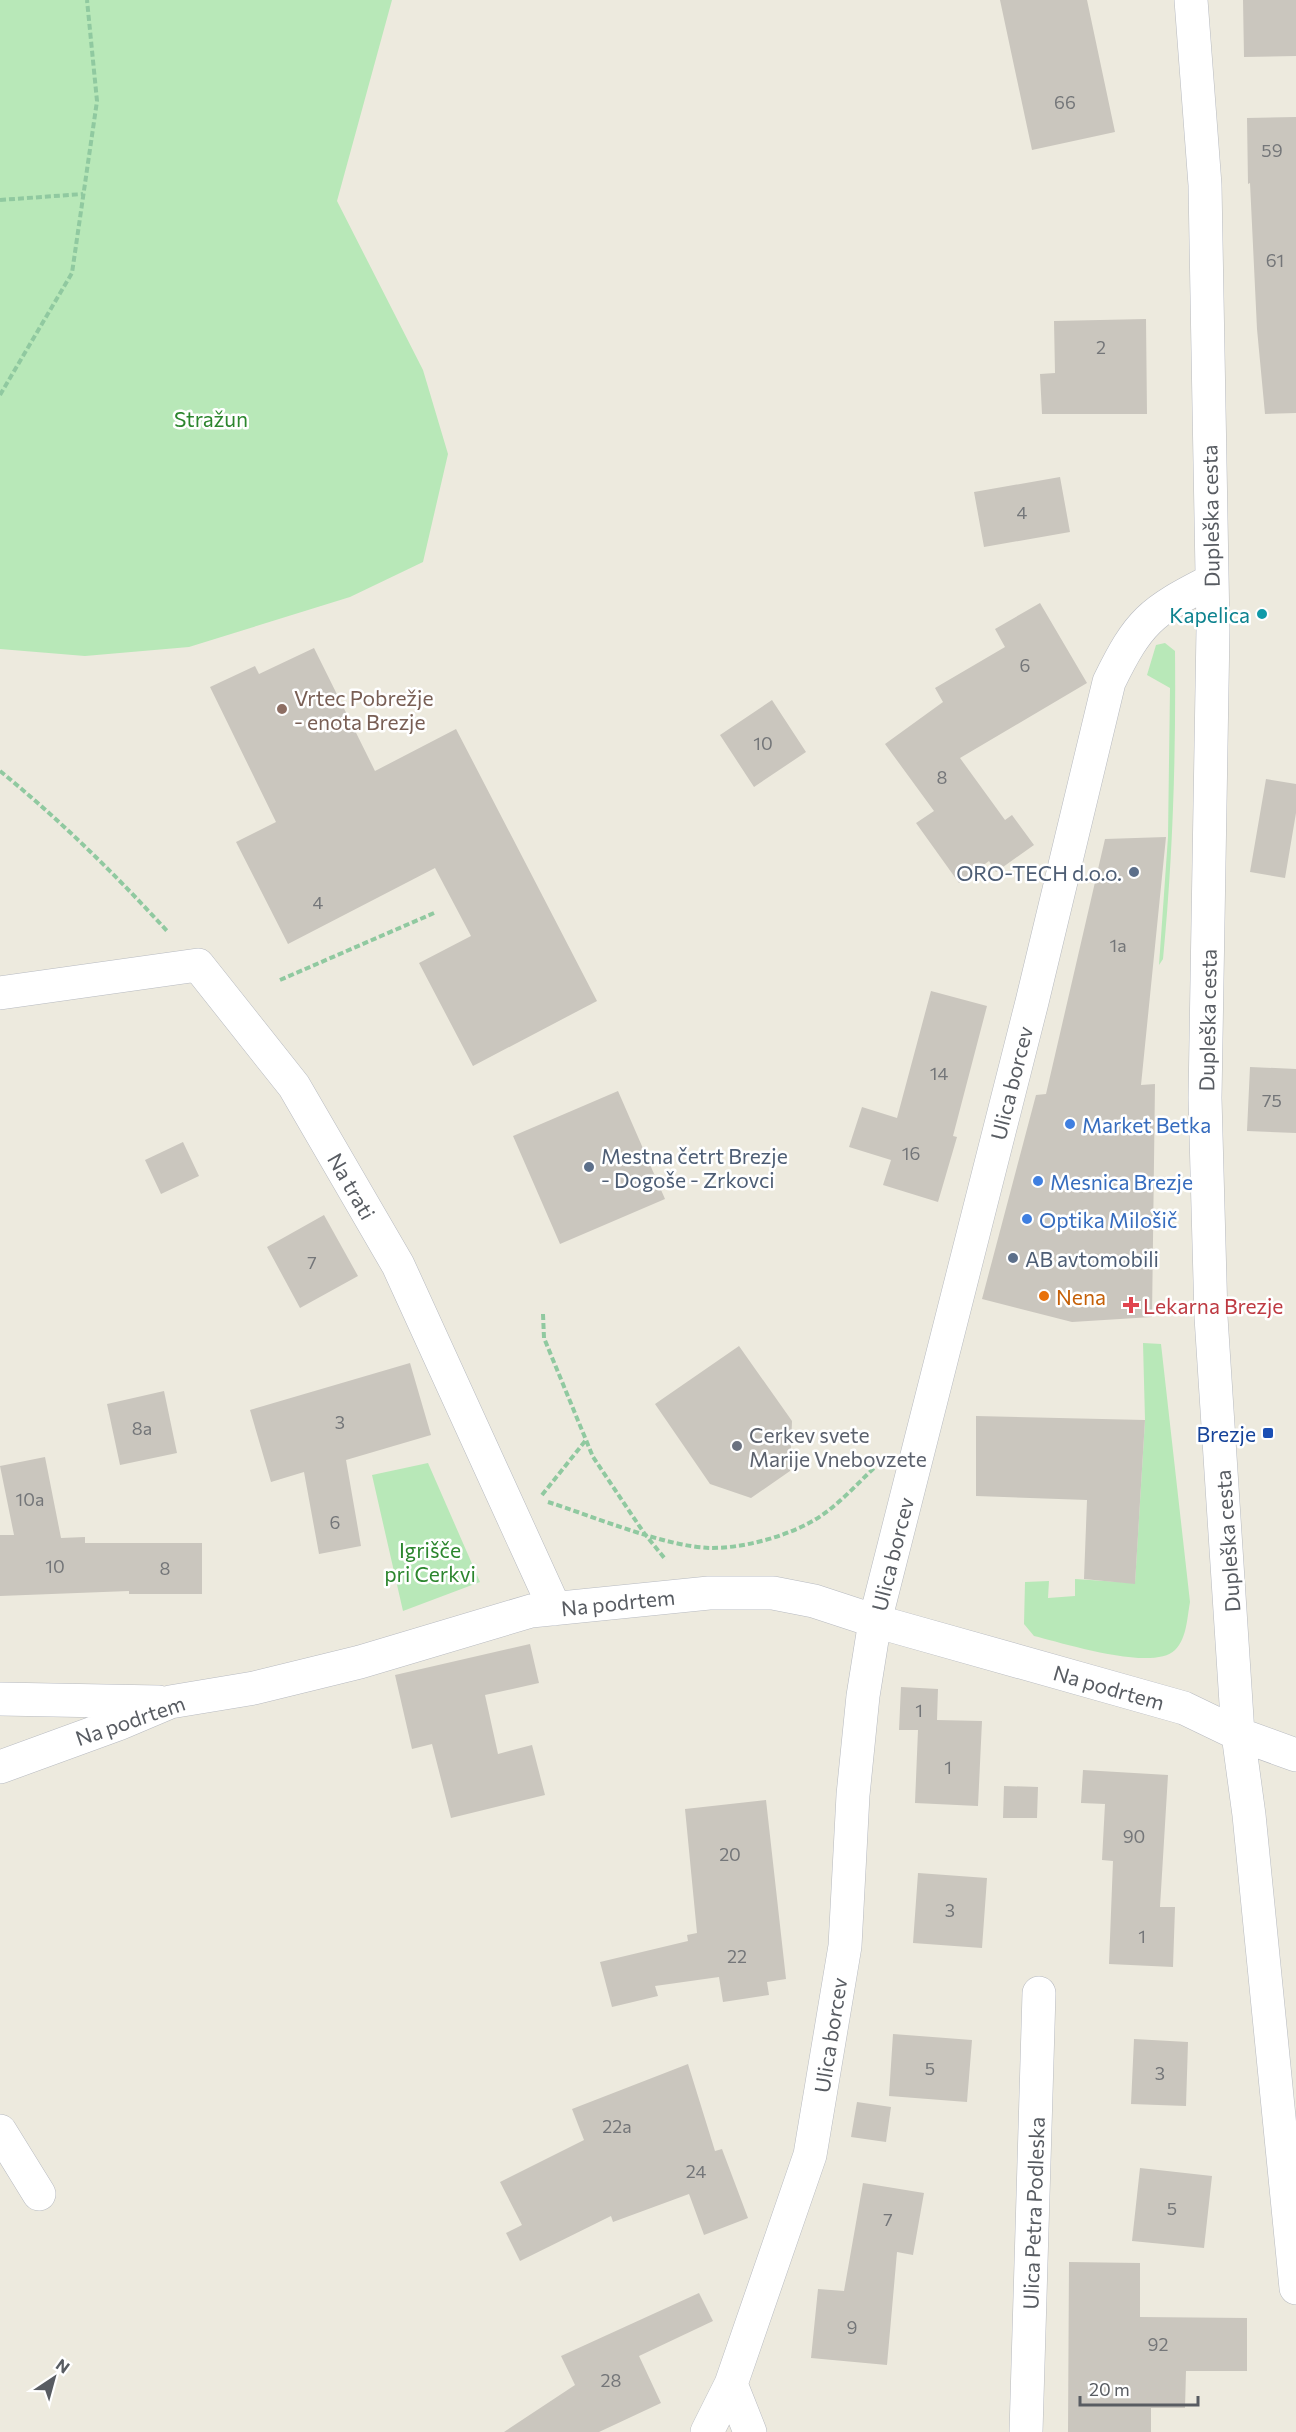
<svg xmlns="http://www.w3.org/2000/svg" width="1296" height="2432" viewBox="0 0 1296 2432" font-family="Commissioner,sans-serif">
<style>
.green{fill:#b8e8b8}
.building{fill:#cac6be}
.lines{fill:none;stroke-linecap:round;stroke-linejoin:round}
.minor-casing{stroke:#b7bac0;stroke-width:34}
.path{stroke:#90c9a0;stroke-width:4;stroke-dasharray:6 3;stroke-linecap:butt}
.minor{stroke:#fff;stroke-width:33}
.culture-dot{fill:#0f9aa8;stroke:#fff;stroke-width:2}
.education-dot{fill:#8d6e63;stroke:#fff;stroke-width:2}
.service-dot{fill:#5c6f8a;stroke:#fff;stroke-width:2}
.shop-dot{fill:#3f7fe0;stroke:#fff;stroke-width:2}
.food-dot{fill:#e8710a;stroke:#fff;stroke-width:2}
.health-dot{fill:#e0444e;stroke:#fff;stroke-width:2}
.transit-dot{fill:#1a4fb4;stroke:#fff;stroke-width:2}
.worship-dot{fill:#6b7280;stroke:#fff;stroke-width:2}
.labels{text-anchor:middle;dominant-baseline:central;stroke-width:5;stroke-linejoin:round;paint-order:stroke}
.number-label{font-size:18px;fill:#747679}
.park-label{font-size:21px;fill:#2c862e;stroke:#fff}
.street-label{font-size:21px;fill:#585c62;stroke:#fff}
.culture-label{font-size:21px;fill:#0d838f;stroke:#fff;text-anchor:end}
.education-label{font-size:21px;fill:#785e54;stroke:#fff;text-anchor:start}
.service-label{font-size:21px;fill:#4e5e75;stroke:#fff;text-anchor:start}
.shop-label{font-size:21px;fill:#366cbe;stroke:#fff;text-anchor:start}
.food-label{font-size:21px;fill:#c56008;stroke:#fff;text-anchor:start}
.health-label{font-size:21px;fill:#be3a42;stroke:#fff;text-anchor:start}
.transit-label{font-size:21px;fill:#164399;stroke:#fff;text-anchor:end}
.worship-label{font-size:21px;fill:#5b616d;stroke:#fff;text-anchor:start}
</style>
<rect width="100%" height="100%" fill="#edeade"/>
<path class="green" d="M 0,0 L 392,0 L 337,201 L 423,370 L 448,454 L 423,562 L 350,597 L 189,647 L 85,656 L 0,649 Z
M 1165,643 L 1175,651 C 1176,754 1173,857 1163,959 L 1159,965 L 1168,837 L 1170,688 L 1147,675 L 1156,645 Z
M 1143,1343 L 1161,1344 L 1190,1602 C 1187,1618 1187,1638 1175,1650 C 1153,1672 1063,1643 1034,1636 L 1024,1624 L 1025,1582 L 1049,1581 L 1048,1598 L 1075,1596 L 1075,1579 L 1135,1583 L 1145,1420 Z
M 428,1463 L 480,1582 L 403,1611 L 372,1475 Z"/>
<path class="building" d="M 1000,0 L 1087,0 L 1115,132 L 1032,150 Z
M 1243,0 L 1296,0 L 1296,56 L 1244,57 Z
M 1296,117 L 1296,413 L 1265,414 L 1257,329 L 1250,183 L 1248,184 L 1247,118 Z
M 1146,319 L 1147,414 L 1042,414 L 1040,374 L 1055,373 L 1054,321 Z
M 1060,477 L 1070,532 L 984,547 L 974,492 Z
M 1040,603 L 1087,683 L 960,758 L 1005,820 L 1012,815 L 1034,845 L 996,872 L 989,861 L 959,883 L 916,823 L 934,811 L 885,744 L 943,702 L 935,688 L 1005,647 L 995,629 Z
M 314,648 L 375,771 L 456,729 L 597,1001 L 473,1066 L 419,963 L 471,936 L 435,868 L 288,944 L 236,842 L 276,822 L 210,687 L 255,666 L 259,674 Z
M 772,700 L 806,752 L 754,787 L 720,735 Z
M 1266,779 L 1296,784 L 1296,813 L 1285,878 L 1250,872 Z
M 1166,837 L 1141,1085 L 1155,1084 L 1152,1317 L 1072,1322 L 982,1299 L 1036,1095 L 1046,1094 L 1105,839 Z
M 931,991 L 987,1006 L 953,1136 L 957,1137 L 938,1202 L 883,1185 L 891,1160 L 849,1147 L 862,1107 L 897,1118 Z
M 1250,1067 L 1296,1069 L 1296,1133 L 1247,1131 Z
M 618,1091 L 665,1199 L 560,1244 L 513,1136 Z
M 183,1142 L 199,1176 L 161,1194 L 145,1160 Z
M 324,1215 L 358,1276 L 300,1308 L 267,1247 Z
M 739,1346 L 792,1421 L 790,1471 L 751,1498 L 710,1484 L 655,1404 Z
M 410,1363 L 431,1435 L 346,1460 L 361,1546 L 319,1554 L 304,1472 L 271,1482 L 250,1410 Z
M 164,1391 L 177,1453 L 120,1465 L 107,1404 Z
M 976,1416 L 1145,1420 L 1135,1584 L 1084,1579 L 1087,1500 L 976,1496 Z
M 45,1457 L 61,1538 L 85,1537 L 85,1543 L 202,1543 L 202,1594 L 129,1594 L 129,1591 L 0,1596 L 0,1535 L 14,1535 L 0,1466 Z
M 530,1644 L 539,1683 L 485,1695 L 498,1754 L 532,1745 L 545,1795 L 451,1818 L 432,1744 L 412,1749 L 395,1675 Z
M 901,1687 L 938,1689 L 937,1720 L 982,1721 L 978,1806 L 915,1803 L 918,1730 L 899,1730 Z
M 1083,1770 L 1168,1775 L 1160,1907 L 1175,1907 L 1173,1967 L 1109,1964 L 1113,1861 L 1102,1860 L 1105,1804 L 1081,1803 Z
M 1004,1786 L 1038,1787 L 1037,1818 L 1003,1818 Z
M 766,1800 L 786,1979 L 767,1982 L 769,1995 L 723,2002 L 719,1977 L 655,1986 L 658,1996 L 612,2007 L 600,1962 L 688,1941 L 687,1935 L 697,1933 L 685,1809 Z
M 918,1873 L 987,1878 L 982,1948 L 913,1943 Z
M 893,2034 L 972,2040 L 967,2102 L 889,2096 Z
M 1134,2039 L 1188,2042 L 1186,2106 L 1131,2104 Z
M 688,2064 L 715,2151 L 722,2149 L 748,2218 L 704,2235 L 689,2194 L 613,2222 L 611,2216 L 520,2261 L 506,2233 L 522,2225 L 500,2182 L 584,2140 L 572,2109 Z
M 857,2102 L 891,2107 L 886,2142 L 851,2137 Z
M 1140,2168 L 1212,2176 L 1204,2248 L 1132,2241 Z
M 863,2183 L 924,2193 L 913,2255 L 897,2252 L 887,2365 L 811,2358 L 818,2289 L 844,2291 Z
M 1069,2262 L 1140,2263 L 1140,2317 L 1247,2318 L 1247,2371 L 1186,2371 L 1185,2408 L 1151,2408 L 1151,2432 L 1068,2432 Z
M 699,2293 L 713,2321 L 639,2356 L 661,2403 L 599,2432 L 504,2432 L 575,2385 L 561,2356 Z"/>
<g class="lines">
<g class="minor-casing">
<path id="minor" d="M 1191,0 L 1205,185 L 1213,629 L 1205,1098 L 1211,1317 L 1238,1734 L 1249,1815 L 1296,2288
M 0,993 L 198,965 L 294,1086 L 398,1265 L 555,1609
M 0,1699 L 159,1702
M 0,1767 L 118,1724 L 170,1702 L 254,1688 L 360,1662 L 531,1611 L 709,1593 L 773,1593 L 814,1601 L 875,1621 L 1184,1708 L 1238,1734 L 1296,1755
M 0,2131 L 39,2194
M 731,2384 L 750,2432
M 707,2432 L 731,2384 L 810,2155 L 845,1946 L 853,1795 L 863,1696 L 875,1621 L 1032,1002 L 1109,682 C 1139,621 1150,612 1211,581
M 1026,2432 L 1039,1993"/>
</g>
<path class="path" d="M 0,200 L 83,194
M 0,395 L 72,273 L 97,101 L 87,0
M 0,771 C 60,820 115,874 167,931
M 280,980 L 434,913
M 543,1314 L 544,1338 L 593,1457 L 644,1533 L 666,1560
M 542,1495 L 586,1440
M 548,1502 C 593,1516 665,1547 711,1548 C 742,1548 781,1538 809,1523 C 834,1510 854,1487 875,1467"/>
<use href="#minor" class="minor"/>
</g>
<circle class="culture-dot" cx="1262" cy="614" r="6"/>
<circle class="education-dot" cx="282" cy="709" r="6"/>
<g class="service-dot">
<circle cx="1134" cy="872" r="6"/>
<circle cx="589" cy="1167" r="6"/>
<circle cx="1013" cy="1258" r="6"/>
</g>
<g class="shop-dot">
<circle cx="1070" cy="1124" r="6"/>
<circle cx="1038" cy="1181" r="6"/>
<circle cx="1027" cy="1219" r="6"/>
</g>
<circle class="food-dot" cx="1044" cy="1296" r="6"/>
<path class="health-dot" d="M1128 1296h6v6h6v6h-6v6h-6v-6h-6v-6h6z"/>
<rect class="transit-dot" x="1262" y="1427" width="12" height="12" rx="3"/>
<circle class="worship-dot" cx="737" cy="1446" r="6"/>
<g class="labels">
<g class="number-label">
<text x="1065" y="102">66</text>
<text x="1272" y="150">59</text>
<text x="1275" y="260">61</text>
<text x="1101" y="347">2</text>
<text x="1022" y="512">4</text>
<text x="1025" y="665">6</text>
<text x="763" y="743">10</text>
<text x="942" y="777">8</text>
<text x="318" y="902">4</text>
<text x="1118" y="945">1a</text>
<text x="939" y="1073">14</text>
<text x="1272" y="1100">75</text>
<text x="911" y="1153">16</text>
<text x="312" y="1262">7</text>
<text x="340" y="1422">3</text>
<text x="142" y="1428">8a</text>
<text x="30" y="1499">10a</text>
<text x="335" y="1522">6</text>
<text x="55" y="1566">10</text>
<text x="165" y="1568">8</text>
<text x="919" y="1710">1</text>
<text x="948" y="1767">1</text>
<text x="1134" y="1836">90</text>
<text x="730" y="1854">20</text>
<text x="950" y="1910">3</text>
<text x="1142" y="1936">1</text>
<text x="737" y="1956">22</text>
<text x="930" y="2068">5</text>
<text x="1160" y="2073">3</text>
<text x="617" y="2126">22a</text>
<text x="696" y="2171">24</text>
<text x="1172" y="2208">5</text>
<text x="888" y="2219">7</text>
<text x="852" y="2327">9</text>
<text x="1158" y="2344">92</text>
<text x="611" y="2380">28</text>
</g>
<g class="park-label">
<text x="211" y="418">Stražun</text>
<text x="430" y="1549">Igrišče<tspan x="430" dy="24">pri Cerkvi</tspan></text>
</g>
<g class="street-label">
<text transform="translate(1210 516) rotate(-91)">Dupleška cesta</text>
<text transform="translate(1207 1020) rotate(-89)">Dupleška cesta</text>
<text transform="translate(1011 1083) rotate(-76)">Ulica borcev</text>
<text transform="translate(352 1186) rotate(60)">Na trati</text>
<text transform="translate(1227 1541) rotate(-94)">Dupleška cesta</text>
<text transform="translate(892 1554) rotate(-76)">Ulica borcev</text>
<text transform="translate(618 1602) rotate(-6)">Na podrtem</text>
<text transform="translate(1109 1687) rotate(16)">Na podrtem</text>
<text transform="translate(130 1720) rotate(-19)">Na podrtem</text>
<text transform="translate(830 2035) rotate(-81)">Ulica borcev</text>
<text transform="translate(1033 2213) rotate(-88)">Ulica Petra Podleska</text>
</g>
<g class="culture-label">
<text x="1250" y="614">Kapelica</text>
</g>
<g class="education-label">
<text x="294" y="697">Vrtec Pobrežje<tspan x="294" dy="24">- enota Brezje</tspan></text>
</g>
<g class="service-label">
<text x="1122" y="872" text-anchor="end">ORO-TECH d.o.o.</text>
<text x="601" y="1155">Mestna četrt Brezje<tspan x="601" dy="24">- Dogoše - Zrkovci</tspan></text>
<text x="1025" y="1258">AB avtomobili</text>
</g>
<g class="shop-label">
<text x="1082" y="1124">Market Betka</text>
<text x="1050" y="1181">Mesnica Brezje</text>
<text x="1039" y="1219">Optika Milošič</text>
</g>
<g class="food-label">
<text x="1056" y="1296">Nena</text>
</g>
<g class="health-label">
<text x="1143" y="1305">Lekarna Brezje</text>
</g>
<g class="transit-label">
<text x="1256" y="1433">Brezje</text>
</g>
<g class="worship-label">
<text x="749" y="1434">Cerkev svete<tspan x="749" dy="24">Marije Vnebovzete</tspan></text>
</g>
</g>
<g transform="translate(54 2378) rotate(36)" stroke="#ffffff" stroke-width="4.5" paint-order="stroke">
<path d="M0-4.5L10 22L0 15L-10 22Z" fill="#585c62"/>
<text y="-9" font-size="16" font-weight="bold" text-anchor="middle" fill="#585c62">N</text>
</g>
<path d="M1080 2396v9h118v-9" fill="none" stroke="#585c62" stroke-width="3"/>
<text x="1089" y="2396" font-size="18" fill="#585c62" stroke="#ffffff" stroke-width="4.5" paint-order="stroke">20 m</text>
</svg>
